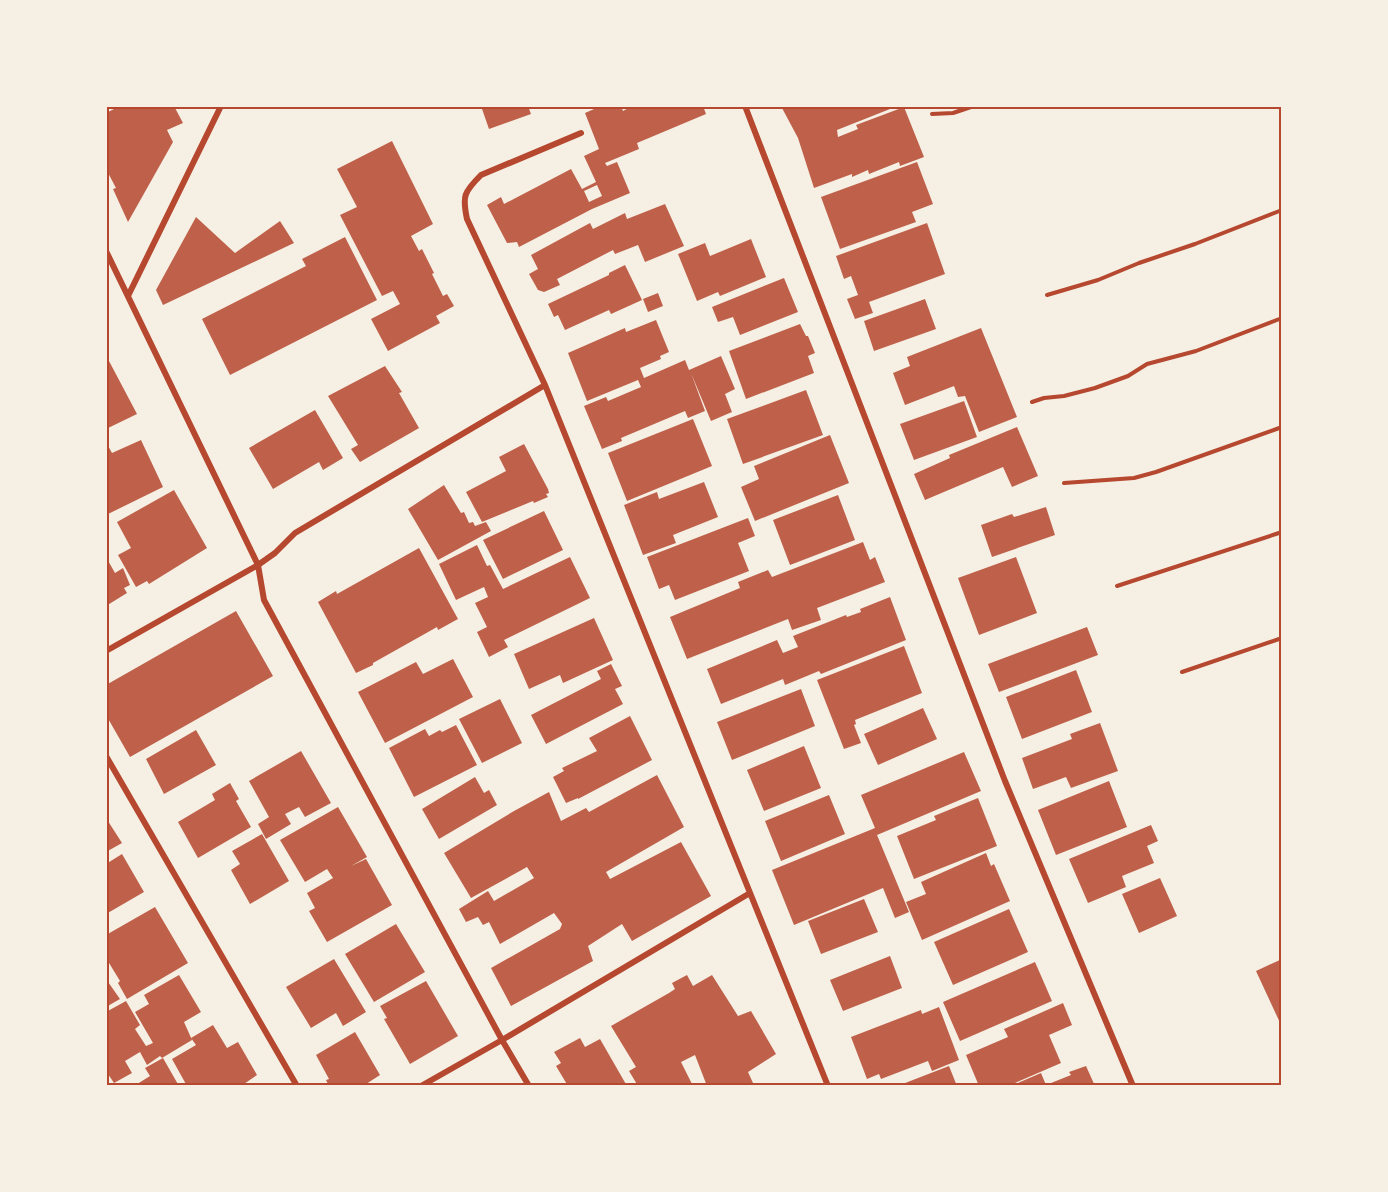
<svg xmlns="http://www.w3.org/2000/svg" width="1388" height="1192" viewBox="0 0 1388 1192" font-family="Overpass,sans-serif">
<style>
.building{fill:#bf614a;fill-rule:evenodd}
.lines{fill:none;stroke-linecap:round;stroke-linejoin:round}
.path{stroke:#b5482f;stroke-width:4}
.minor{stroke:#b5482f;stroke-width:6}
.neatline{fill:none;stroke:#b5482f;stroke-width:2}
</style>
<rect width="100%" height="100%" fill="#f6efe4"/>
<path class="building" d="M 120,106 L 174,106 L 183,123 L 167,130 L 173,142 L 128,222 L 113,189 L 116,188 L 106,169 L 106,113 Z
M 481,106 L 528,106 L 531,114 L 489,129 Z
M 601,106 L 621,106 L 623,111 L 632,106 L 703,106 L 706,114 L 637,143 L 639,149 L 605,163 L 607,166 L 617,162 L 630,193 L 592,209 L 519,247 L 517,242 L 507,243 L 487,205 L 501,197 L 504,204 L 571,169 L 582,189 L 596,182 L 584,156 L 599,149 L 585,113 ZM 597,185 L 602,196 L 589,202 L 584,191 Z
M 786,106 L 889,106 L 890,109 L 837,130 L 838,137 L 858,129 L 856,125 L 904,107 L 924,157 L 900,166 L 899,162 L 869,174 L 868,170 L 852,177 L 852,174 L 814,188 L 798,138 L 782,108 Z
M 392,141 L 433,224 L 411,236 L 419,251 L 422,249 L 434,273 L 432,274 L 443,296 L 447,294 L 454,306 L 436,316 L 440,323 L 388,351 L 371,319 L 400,304 L 393,291 L 382,296 L 340,215 L 357,207 L 337,169 Z
M 917,162 L 933,204 L 912,212 L 916,222 L 840,249 L 821,197 Z
M 665,204 L 684,246 L 645,262 L 638,245 L 615,254 L 613,250 L 557,279 L 560,285 L 544,292 L 538,290 L 529,274 L 538,269 L 531,255 L 590,223 L 593,229 L 625,213 L 627,219 Z
M 196,217 L 235,253 L 280,221 L 294,243 L 163,305 L 156,290 Z
M 927,223 L 945,274 L 869,302 L 873,313 L 855,319 L 847,299 L 858,295 L 851,276 L 844,279 L 836,256 Z
M 345,237 L 377,300 L 230,375 L 202,319 L 306,266 L 302,259 Z
M 751,239 L 766,277 L 720,296 L 718,292 L 697,301 L 678,254 L 705,243 L 710,256 Z
M 625,265 L 642,300 L 611,314 L 609,310 L 565,330 L 558,315 L 554,317 L 548,304 L 609,275 L 609,273 Z
M 784,278 L 798,312 L 740,335 L 733,317 L 718,322 L 712,307 Z
M 658,293 L 663,306 L 648,312 L 643,299 Z
M 925,299 L 936,329 L 874,351 L 864,321 Z
M 656,320 L 669,352 L 660,356 L 661,359 L 640,368 L 644,378 L 685,360 L 689,370 L 721,356 L 735,389 L 725,394 L 732,412 L 711,421 L 691,373 L 705,411 L 688,418 L 685,411 L 621,438 L 622,441 L 602,449 L 584,406 L 606,397 L 608,401 L 641,387 L 638,380 L 587,401 L 568,353 L 625,328 L 626,332 Z
M 800,324 L 806,336 L 808,336 L 815,353 L 808,356 L 814,373 L 746,399 L 729,351 Z
M 981,328 L 1017,417 L 979,432 L 965,396 L 958,397 L 954,386 L 905,405 L 893,373 L 910,366 L 907,357 Z
M 109,361 L 137,414 L 106,429 L 106,362 Z
M 385,366 L 402,392 L 399,393 L 419,428 L 360,462 L 351,449 L 358,445 L 328,396 Z
M 806,390 L 823,435 L 743,464 L 727,419 Z
M 964,401 L 977,437 L 914,460 L 900,424 Z
M 315,410 L 343,458 L 323,470 L 319,462 L 273,489 L 249,448 Z
M 693,419 L 712,466 L 627,501 L 608,453 Z
M 1017,427 L 1038,476 L 1012,487 L 1003,467 L 925,500 L 914,474 L 950,458 L 949,455 Z
M 830,435 L 849,483 L 755,521 L 741,487 L 759,479 L 754,466 Z
M 141,440 L 163,487 L 106,515 L 106,442 L 112,453 Z
M 524,444 L 548,489 L 549,493 L 546,494 L 548,497 L 534,503 L 533,501 L 482,522 L 466,492 L 506,471 L 499,457 Z
M 704,482 L 718,517 L 673,535 L 676,543 L 643,555 L 624,505 L 657,492 L 659,499 Z
M 444,485 L 461,513 L 464,512 L 469,523 L 473,522 L 475,526 L 486,522 L 491,531 L 438,560 L 408,509 Z
M 174,490 L 207,548 L 149,584 L 147,581 L 136,587 L 118,555 L 131,548 L 117,522 Z
M 838,495 L 855,540 L 790,565 L 773,520 Z
M 1046,507 L 1055,535 L 992,557 L 981,525 L 1012,514 L 1014,517 Z
M 544,511 L 563,550 L 503,579 L 483,540 Z
M 748,518 L 755,536 L 738,543 L 749,571 L 675,600 L 669,585 L 659,589 L 647,557 Z
M 863,542 L 870,560 L 875,557 L 885,582 L 817,608 L 821,620 L 792,630 L 788,619 L 687,659 L 670,617 L 740,588 L 738,582 L 768,570 L 772,577 Z
M 477,545 L 487,566 L 490,565 L 503,589 L 570,557 L 590,598 L 504,640 L 508,647 L 489,657 L 477,632 L 487,627 L 475,603 L 488,597 L 484,587 L 456,600 L 439,564 Z
M 419,548 L 458,619 L 438,630 L 437,627 L 373,663 L 373,665 L 356,673 L 318,602 L 336,591 L 337,594 Z
M 106,557 L 115,573 L 123,568 L 130,585 L 124,588 L 127,593 L 106,606 Z
M 1016,557 L 1037,613 L 979,635 L 958,578 Z
M 890,597 L 906,640 L 821,674 L 819,671 L 785,685 L 783,679 L 721,704 L 707,669 L 777,640 L 783,653 L 798,647 L 793,636 L 846,615 L 847,617 L 861,612 L 860,609 Z
M 236,611 L 273,676 L 130,757 L 106,715 L 106,685 Z
M 594,618 L 613,660 L 563,683 L 560,675 L 529,689 L 514,654 Z
M 1087,627 L 1098,655 L 999,692 L 988,664 Z
M 904,646 L 922,693 L 855,720 L 856,724 L 854,725 L 861,743 L 844,749 L 817,680 Z
M 453,659 L 473,697 L 385,743 L 358,692 L 416,662 L 423,674 Z
M 611,664 L 622,686 L 615,689 L 623,704 L 546,744 L 531,715 L 601,679 L 597,671 Z
M 1076,670 L 1092,712 L 1022,739 L 1006,697 Z
M 801,689 L 815,726 L 732,760 L 717,722 Z
M 500,699 L 522,743 L 482,763 L 459,719 Z
M 923,708 L 937,739 L 878,765 L 864,734 Z
M 630,716 L 652,760 L 578,799 L 578,798 L 566,803 L 553,777 L 564,771 L 562,768 L 597,751 L 589,738 Z
M 1100,723 L 1118,771 L 1071,788 L 1066,777 L 1033,789 L 1022,758 L 1072,739 L 1070,734 Z
M 456,725 L 477,765 L 414,797 L 389,748 L 425,729 L 429,736 L 440,730 L 442,732 Z
M 196,730 L 216,765 L 164,794 L 146,759 Z
M 804,746 L 821,788 L 764,811 L 747,770 Z
M 301,751 L 331,803 L 305,817 L 299,807 L 285,814 L 291,824 L 266,839 L 258,824 L 269,817 L 249,781 Z
M 964,752 L 981,791 L 877,835 L 909,912 L 895,918 L 883,888 L 794,925 L 772,870 L 875,828 L 861,795 Z
M 657,775 L 684,827 L 606,872 L 610,879 L 681,842 L 711,896 L 632,941 L 622,924 L 588,946 L 593,961 L 511,1006 L 491,968 L 560,929 L 562,924 L 554,913 L 500,944 L 489,922 L 483,925 L 478,917 L 466,922 L 459,909 L 488,891 L 494,901 L 534,878 L 527,867 L 471,898 L 444,853 L 514,811 L 549,792 L 561,821 L 586,808 L 589,812 Z
M 475,777 L 484,793 L 489,790 L 497,805 L 439,839 L 422,809 Z
M 1109,781 L 1127,827 L 1056,855 L 1038,810 Z
M 230,783 L 239,799 L 236,801 L 251,827 L 198,858 L 178,822 L 215,800 L 212,794 Z
M 829,795 L 845,834 L 781,861 L 765,821 Z
M 978,798 L 997,846 L 914,879 L 897,836 L 936,820 L 934,816 Z
M 338,807 L 367,857 L 351,866 L 366,859 L 392,905 L 327,942 L 309,911 L 315,908 L 307,893 L 333,878 L 327,869 L 305,882 L 280,840 Z
M 106,818 L 122,843 L 106,852 Z
M 1151,825 L 1158,841 L 1147,846 L 1154,863 L 1122,876 L 1126,887 L 1088,903 L 1069,859 Z
M 262,834 L 289,881 L 250,904 L 231,870 L 240,864 L 232,851 Z
M 986,853 L 991,866 L 994,864 L 1010,901 L 922,940 L 906,902 L 926,894 L 921,882 Z
M 122,854 L 144,892 L 106,914 L 106,864 Z
M 1160,878 L 1177,916 L 1139,933 L 1122,894 Z
M 864,899 L 878,932 L 821,954 L 808,921 Z
M 155,907 L 188,963 L 127,999 L 118,983 L 120,981 L 106,958 L 106,935 Z
M 1009,909 L 1028,952 L 953,985 L 934,942 Z
M 396,924 L 425,972 L 374,1002 L 345,954 Z
M 890,956 L 902,988 L 843,1011 L 830,980 Z
M 334,959 L 366,1012 L 343,1026 L 336,1013 L 311,1028 L 286,987 Z
M 1282,959 L 1282,1027 L 1256,971 Z
M 1035,962 L 1052,1001 L 960,1041 L 943,1002 Z
M 179,975 L 201,1012 L 184,1022 L 192,1040 L 162,1058 L 160,1056 L 147,1065 L 140,1052 L 125,1061 L 132,1073 L 114,1083 L 106,1071 L 106,1012 L 126,1001 L 140,1025 L 135,1029 L 146,1046 L 153,1043 L 135,1012 L 149,1004 L 144,995 Z
M 687,975 L 693,986 L 712,975 L 738,1016 L 751,1011 L 776,1054 L 748,1072 L 753,1083 L 746,1086 L 707,1086 L 695,1055 L 681,1062 L 693,1086 L 638,1086 L 629,1071 L 636,1067 L 611,1026 L 669,993 L 675,989 L 672,983 Z
M 106,979 L 120,999 L 106,1007 Z
M 426,981 L 458,1036 L 410,1064 L 384,1019 L 387,1018 L 380,1006 Z
M 1063,1003 L 1072,1025 L 1049,1035 L 1061,1063 L 1008,1086 L 979,1086 L 966,1055 L 1008,1037 L 1004,1029 Z
M 939,1007 L 959,1060 L 932,1071 L 928,1061 L 881,1079 L 879,1074 L 867,1079 L 851,1037 L 921,1010 L 922,1014 Z
M 213,1025 L 227,1048 L 238,1042 L 257,1075 L 241,1086 L 187,1086 L 172,1059 L 196,1045 L 191,1038 Z
M 355,1032 L 380,1075 L 363,1086 L 329,1086 L 326,1080 L 329,1079 L 316,1055 Z
M 580,1038 L 585,1047 L 600,1039 L 627,1086 L 568,1086 L 556,1066 L 561,1063 L 554,1052 Z
M 163,1058 L 179,1086 L 134,1086 L 150,1076 L 145,1068 Z
M 949,1066 L 957,1086 L 900,1086 L 900,1085 Z
M 1086,1066 L 1095,1086 L 1011,1086 L 1041,1073 L 1046,1085 L 1071,1075 L 1069,1072 Z"/>
<g class="lines">
<path class="path" d="M 932,114 L 953,113 L 974,106
M 1047,295 L 1098,280 L 1139,263 L 1195,244 L 1282,210
M 1032,402 L 1044,398 L 1064,396 L 1095,388 L 1128,376 L 1147,364 L 1196,351 L 1282,318
M 1064,483 L 1134,478 L 1156,472 L 1282,427
M 1117,586 L 1282,532
M 1182,672 L 1282,638"/>
<path class="minor" d="M 745,106 L 1005,781 L 1133,1086
M 581,133 L 481,175 C 464,192 462,196 467,219 L 545,385 L 828,1086
M 106,251 L 258,565 L 264,600 L 502,1040 L 529,1086
M 128,296 L 221,106
M 106,651 L 258,565 L 275,553 L 295,533 L 545,385
M 106,756 L 297,1086
M 421,1086 L 502,1040 L 750,893"/>
</g>
<rect width="1388" height="1192" fill="none" stroke="#f6efe4" stroke-width="216"/>
<rect x="108" y="108" width="1172" height="976" class="neatline"/>
</svg>
